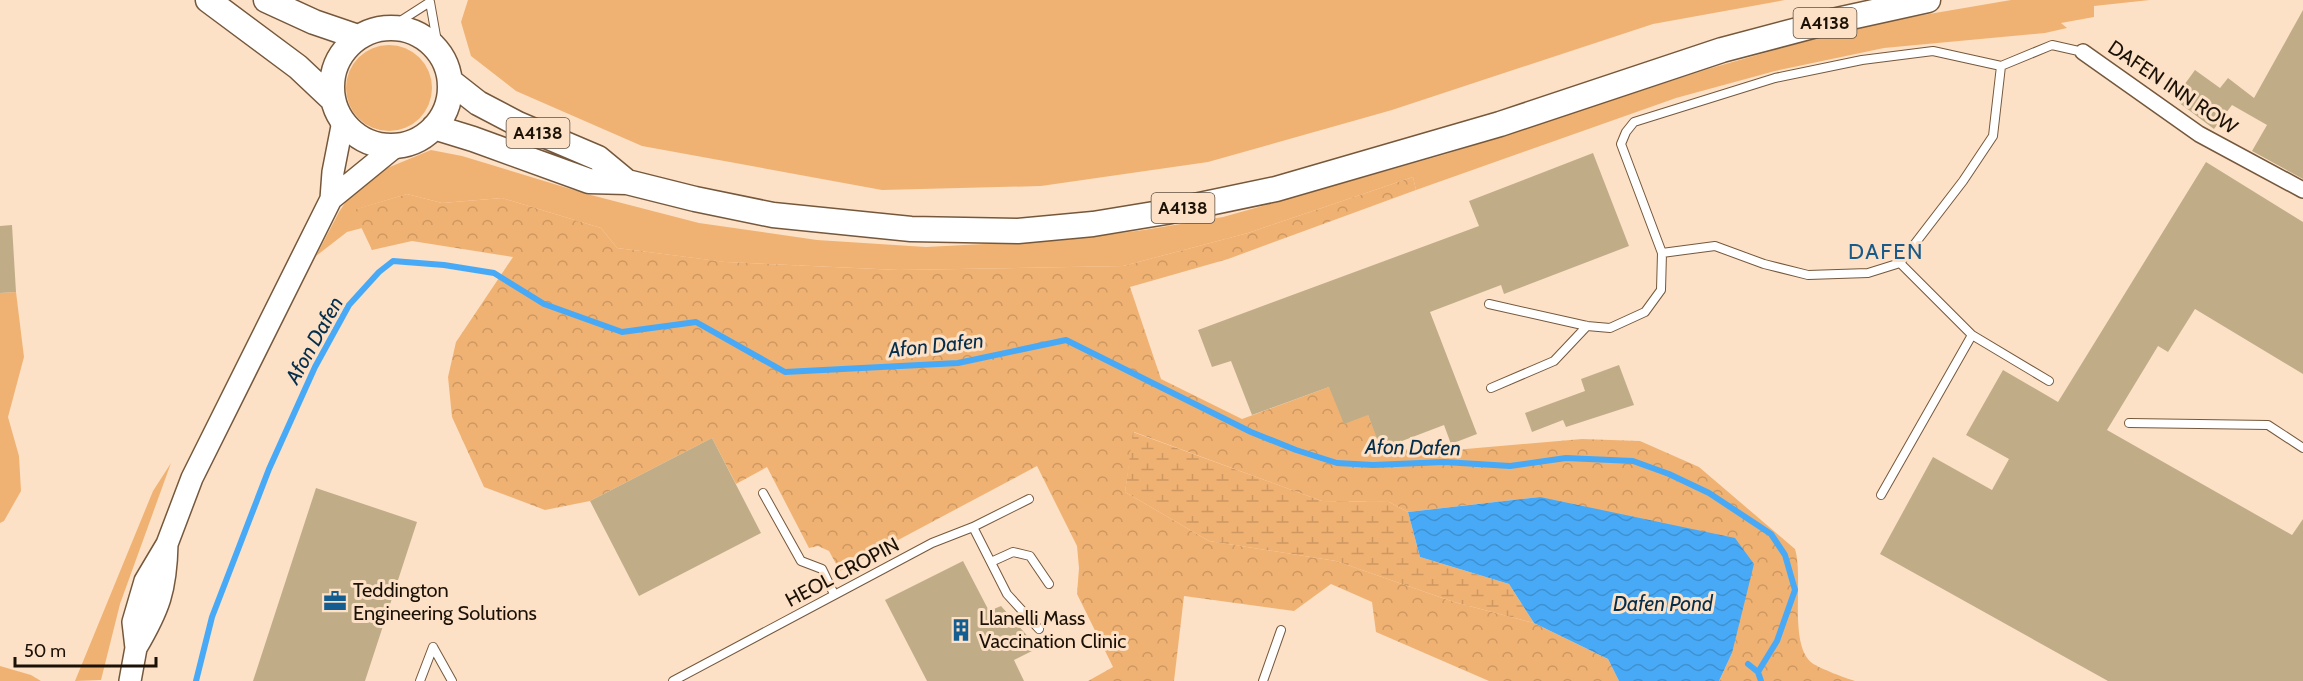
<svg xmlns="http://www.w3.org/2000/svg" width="2303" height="681" viewBox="0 0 2303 681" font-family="Cabin,sans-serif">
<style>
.grass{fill:#f0b273}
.forest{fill:url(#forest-crowns)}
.wetland{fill:url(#wetland-marsh)}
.water{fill:url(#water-waves)}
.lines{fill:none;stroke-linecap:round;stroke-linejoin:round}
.stream{stroke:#48aaf6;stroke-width:6}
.building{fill:#c0ad87}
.service-casing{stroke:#75583c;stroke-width:10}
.minor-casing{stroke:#75583c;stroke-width:18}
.secondary-casing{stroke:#75583c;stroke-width:24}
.trunk-casing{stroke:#75583c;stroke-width:27}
.service{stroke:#fff;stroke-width:8}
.minor{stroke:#fff;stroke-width:15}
.secondary{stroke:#fff;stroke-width:21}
.trunk{stroke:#fff;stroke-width:24}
.labels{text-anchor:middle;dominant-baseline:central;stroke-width:6;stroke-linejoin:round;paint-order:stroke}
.shield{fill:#fce1c7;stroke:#5f4f40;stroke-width:1.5}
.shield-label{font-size:18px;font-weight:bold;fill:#1c1106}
.street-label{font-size:20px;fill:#1c1106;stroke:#fce1c7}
.poi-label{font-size:20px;fill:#1c1106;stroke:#fce1c7;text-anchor:start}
.water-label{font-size:21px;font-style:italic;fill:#042e4c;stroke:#fce1c7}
.quarter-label{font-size:22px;letter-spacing:1.5px;fill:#195a89;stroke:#fce1c7}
</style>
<defs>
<pattern id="forest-crowns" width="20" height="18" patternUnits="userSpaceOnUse" patternTransform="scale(1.5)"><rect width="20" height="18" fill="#f0b273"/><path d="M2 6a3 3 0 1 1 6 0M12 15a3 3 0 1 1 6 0" fill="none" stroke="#cd9862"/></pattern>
<pattern id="wetland-marsh" width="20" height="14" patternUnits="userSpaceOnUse" patternTransform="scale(1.5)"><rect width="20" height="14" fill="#f0b273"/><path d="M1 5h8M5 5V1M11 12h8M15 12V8" fill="none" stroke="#cd9862"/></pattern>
<pattern id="water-waves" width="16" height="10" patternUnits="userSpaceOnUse" patternTransform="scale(1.5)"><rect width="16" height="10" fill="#48aaf6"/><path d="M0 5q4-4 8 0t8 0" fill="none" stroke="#3e91d1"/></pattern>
</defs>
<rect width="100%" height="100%" fill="#fce1c7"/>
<path class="grass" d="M 468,0 L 1785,0 L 1653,24 L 1392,110 L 1208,162 L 1041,186 L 882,190 L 642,146 L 516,91 L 471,56 L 461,22 Z
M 2011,0 L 2150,0 L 2094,6 L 2094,17 L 2061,23 L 2067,28 L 2045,33 L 1884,48 L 1775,71 L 1676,98 L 1416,190 L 1413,177 L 1248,233 L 1123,266 L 899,270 L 725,262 L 617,248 L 601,228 L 502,198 L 442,203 L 407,194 L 354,210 L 362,228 L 347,232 L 316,256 L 339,212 L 352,192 L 380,171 L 431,150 L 462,156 L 587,194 L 699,223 L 817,240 L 926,247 L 1065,240 L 1144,230 L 1223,217 L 1446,154 L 1708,69 L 1828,35 L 1894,20 Z
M346 88a43 43 0 1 1 86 0a43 43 0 1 1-86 0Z
M 16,292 L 24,357 L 8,417 L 19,456 L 21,491 L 4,521 L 0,523 L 0,293 Z
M 171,463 L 120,604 L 101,680 L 75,681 L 153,491 Z
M 0,666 L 31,675 L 41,681 L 0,681 Z"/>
<path class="forest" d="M 1413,177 L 1416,190 L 1228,259 L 1130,287 L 1161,379 L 1242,419 L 1329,387 L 1368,415 L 1382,449 L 1454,450 L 1582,439 L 1640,441 L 1699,467 L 1795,549 C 1804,577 1788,644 1812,663 C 1821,669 1845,678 1855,681 L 1719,681 L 1732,653 L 1540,497 L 1408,512 L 1389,502 L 1322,501 L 1134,432 L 1125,492 L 1209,541 L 1336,561 L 1454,602 L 1534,623 L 1608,659 L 1619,681 L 1489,681 L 1376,632 L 1372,602 L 1331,584 L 1294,611 L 1184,596 L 1174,681 L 1088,681 L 1113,667 L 1077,594 L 1079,568 L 1077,546 L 1037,466 L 840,571 L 829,551 L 818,546 L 809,548 L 767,467 L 736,484 L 712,438 L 590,501 L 545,510 L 484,487 L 452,417 L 448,377 L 456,342 L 513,257 L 412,241 L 372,250 L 353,210 L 407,194 L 442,203 L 502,198 L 601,228 L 617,248 L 726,262 L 899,270 L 1123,266 L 1248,233 Z"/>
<path class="wetland" d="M 1133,432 L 1322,501 L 1389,502 L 1408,512 L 1420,557 L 1509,584 L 1534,623 L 1454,602 L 1336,561 L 1209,541 L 1125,492 Z"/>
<path class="water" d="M 1540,497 L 1735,538 L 1754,564 L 1732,653 L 1719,681 L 1619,681 L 1608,659 L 1534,623 L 1509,584 L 1420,557 L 1408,512 Z"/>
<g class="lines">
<path class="stream" d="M 1748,664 L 1758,672
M 1758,672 L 1761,681
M 196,681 L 212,617 L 269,469 L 315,367 L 349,305 L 379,272 L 393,261 L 444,265 L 494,273 L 544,304 L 622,332 L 696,322 L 785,372 L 958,363 L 1066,340 L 1251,432 L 1296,450 L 1337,463 L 1373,465 L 1444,462 L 1510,466 L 1566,458 L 1633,461 L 1669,474 L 1709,493 L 1771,534 L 1785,555 L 1795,590 L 1777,641 L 1758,672"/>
</g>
<path class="building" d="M 2303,10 L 2303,179 L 2252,151 L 2267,125 L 2232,105 L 2214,129 L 2174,99 L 2195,70 L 2220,88 L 2228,78 L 2254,98 Z
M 1593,153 L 1629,246 L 1504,294 L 1501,285 L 1430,312 L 1477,434 L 1451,444 L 1444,425 L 1381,449 L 1368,415 L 1344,424 L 1329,387 L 1252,415 L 1231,361 L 1212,367 L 1198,330 L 1479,226 L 1469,201 Z
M 2206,162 L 2303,222 L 2303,374 L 2195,309 L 2168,352 L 2158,346 L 2107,430 L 2292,535 L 2303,519 L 2303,681 L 2108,681 L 1880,554 L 1933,457 L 1992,490 L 2009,459 L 1966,435 L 2003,370 L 2058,402 Z
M 12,225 L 16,292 L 0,293 L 0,226 Z
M 1619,365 L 1634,405 L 1566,427 L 1563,420 L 1532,432 L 1525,413 L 1585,391 L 1581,379 Z
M 712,438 L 761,533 L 639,596 L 590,501 Z
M 316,488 L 417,522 L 365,681 L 253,681 Z
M 963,561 L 989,611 L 1001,606 L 1038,648 L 1014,660 L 1024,681 L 927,681 L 885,600 Z"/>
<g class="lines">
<g class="service-casing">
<path id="service" d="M 391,27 L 430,2 L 439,53
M 1662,253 L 1715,246 L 1764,264 L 1808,275 L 1868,273 L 1900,263 L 1963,181 L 1993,136 L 2001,66
M 1900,263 L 1972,335 L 2049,381
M 1489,304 L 1587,326 L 1610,328 L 1645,312 L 1661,290 L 1662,253 L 1621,144 L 1626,132 L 1634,122 L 1775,78 L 1862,60 L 1933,51 L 2001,66 L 2052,45 L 2083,52
M 1491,388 L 1554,361 L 1587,326
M 2129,423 L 2268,425 L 2303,448
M 763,493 L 801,561 L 822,569 L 834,594
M 1881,495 L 1972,335
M 973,527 L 1007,594 L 1039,629
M 991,562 L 1013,552 L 1030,556 L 1049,584
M 433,647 L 452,681
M 420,681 L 433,647
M 673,681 L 932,543 L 973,527 L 1029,499
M 1263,681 L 1281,630"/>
</g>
<g class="minor-casing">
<path id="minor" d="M 2083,52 L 2199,134 L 2303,190"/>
</g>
<g class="secondary-casing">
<path id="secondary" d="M 331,199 L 396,146
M 136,648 C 159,609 166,590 167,544
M 130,681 L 136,648 L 133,622 L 145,581 L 167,544 L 192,478 L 331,199 L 333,172 L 343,121"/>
</g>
<g class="trunk-casing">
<path id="trunk" d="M 208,0 L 298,67 L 333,100
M 266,0 L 314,22 L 358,37
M332 87a59 59 0 1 1 118 0a59 59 0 1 1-118 0Z
M 450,81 L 478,103 L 518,124 L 598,158 L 627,182
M 434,127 L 473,139 L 589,181 L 627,182 L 695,199 L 773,215 L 911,229 L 1018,231 L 1093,224 L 1166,212 L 1276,189 L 1500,124 L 1722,50 L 1828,22 L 1928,0"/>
</g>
<use href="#service" class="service"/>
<use href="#minor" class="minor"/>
<use href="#secondary" class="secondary"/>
<use href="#trunk" class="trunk"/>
</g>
<defs>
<g id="office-bare" transform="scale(1.8)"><path d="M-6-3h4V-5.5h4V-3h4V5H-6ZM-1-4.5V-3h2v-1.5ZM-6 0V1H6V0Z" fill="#135d91" stroke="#fce1c7" stroke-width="2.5" paint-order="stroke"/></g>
<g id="building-bare" transform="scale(1.8)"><path d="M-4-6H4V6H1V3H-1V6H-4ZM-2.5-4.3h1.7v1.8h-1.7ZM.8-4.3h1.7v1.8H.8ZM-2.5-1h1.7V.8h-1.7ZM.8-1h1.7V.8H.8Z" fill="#135d91" stroke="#fce1c7" stroke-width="2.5" paint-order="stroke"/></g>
</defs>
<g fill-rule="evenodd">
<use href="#office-bare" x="335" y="601"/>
<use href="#building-bare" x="961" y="630"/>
</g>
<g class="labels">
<g class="shield">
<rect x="1793.5" y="8" width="63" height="30" rx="4.5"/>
<rect x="506.5" y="118" width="63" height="30" rx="4.5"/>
<rect x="1151.5" y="193" width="63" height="30" rx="4.5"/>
</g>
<g class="shield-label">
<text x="1825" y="23">A4138</text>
<text x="538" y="133">A4138</text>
<text x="1183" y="208">A4138</text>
</g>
<g class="street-label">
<text transform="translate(2173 87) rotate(34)">DAFEN INN ROW</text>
<text transform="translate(842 572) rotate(-28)">HEOL CROPIN</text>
</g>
<g class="poi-label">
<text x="353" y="590">Teddington<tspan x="353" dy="23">Engineering Solutions</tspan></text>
<text x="979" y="618">Llanelli Mass<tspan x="979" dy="23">Vaccination Clinic</tspan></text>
</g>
<g class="water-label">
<text transform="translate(314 340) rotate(-61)">Afon Dafen</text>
<text transform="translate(936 345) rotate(-6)">Afon Dafen</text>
<text transform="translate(1413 447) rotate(1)">Afon Dafen</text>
<text x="1663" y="603">Dafen Pond</text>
</g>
<g class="quarter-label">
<text x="1886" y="251">DAFEN</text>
</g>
</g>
<path d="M15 657v9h141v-9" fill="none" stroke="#1c1106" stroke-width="3"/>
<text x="24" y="657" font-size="18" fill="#1c1106" stroke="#fce1c7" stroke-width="4.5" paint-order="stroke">50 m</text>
</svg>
